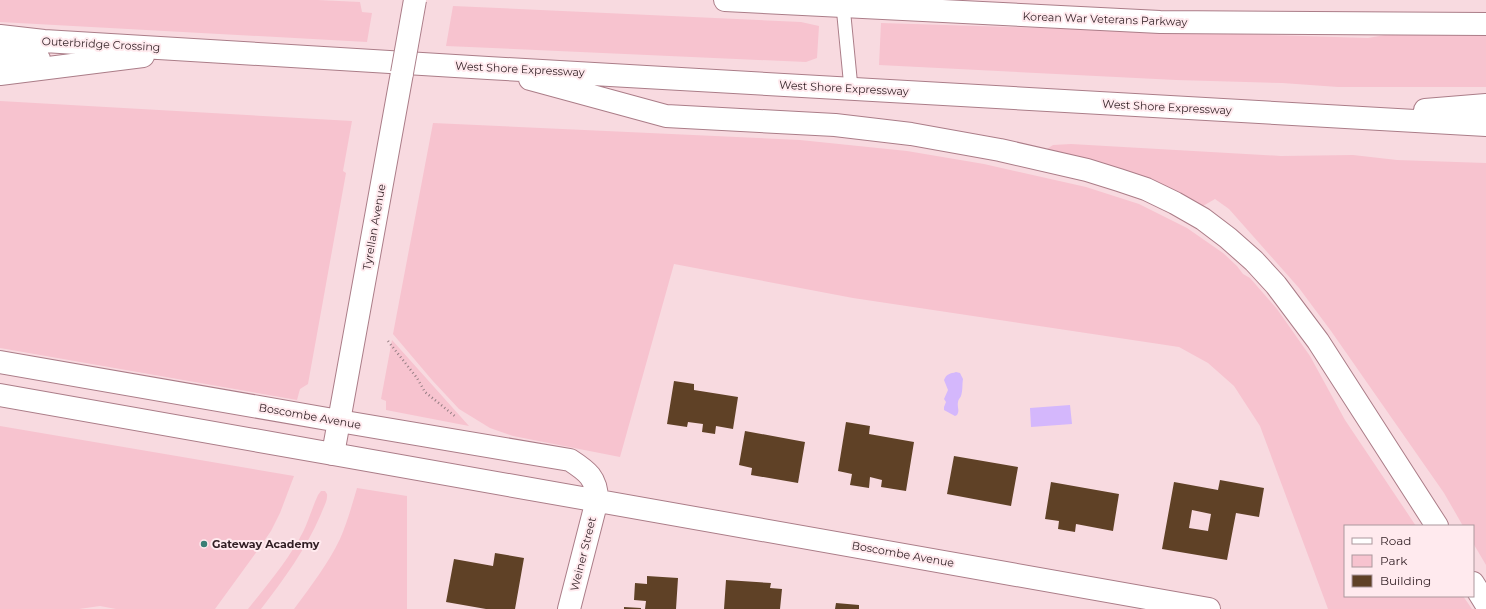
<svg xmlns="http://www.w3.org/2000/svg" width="1486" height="609" viewBox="0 0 1486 609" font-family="Montserrat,sans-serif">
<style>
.green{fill:#f7c3cf}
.water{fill:#d4b7fc}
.building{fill:#5f4126;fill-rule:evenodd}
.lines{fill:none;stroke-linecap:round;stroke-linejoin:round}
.service-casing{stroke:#ab7d88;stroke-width:15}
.minor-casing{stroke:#ab7d88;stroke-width:24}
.tertiary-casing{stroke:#ab7d88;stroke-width:24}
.motorway-casing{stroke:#ab7d88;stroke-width:24}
.path{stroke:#967e84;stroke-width:2.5;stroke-dasharray:1 3;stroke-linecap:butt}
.service{stroke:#fff;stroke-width:13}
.minor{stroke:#fff;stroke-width:22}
.tertiary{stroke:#fff;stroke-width:22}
.motorway{stroke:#fff;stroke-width:22}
.tertiary-bridge-casing{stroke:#ab7d88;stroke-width:24;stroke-linecap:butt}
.tertiary-bridge{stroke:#fff;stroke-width:22}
.poi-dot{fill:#397e75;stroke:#ffeaee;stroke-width:1.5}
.labels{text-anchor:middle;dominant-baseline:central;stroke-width:4;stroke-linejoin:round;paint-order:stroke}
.street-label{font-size:11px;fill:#301e23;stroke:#ffeaee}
.poi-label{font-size:11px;font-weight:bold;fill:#301e23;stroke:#ffeaee;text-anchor:start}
</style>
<rect width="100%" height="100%" fill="#f8dae0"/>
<path class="green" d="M 0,0 L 318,0 L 360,2 L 362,12 L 372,13 L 367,42 L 0,22 Z
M 453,6 L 801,22 L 819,26 L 817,58 L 806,62 L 446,46 Z
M 881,23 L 1368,38 L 1385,35 L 1486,34 L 1486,87 L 1338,87 L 1282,83 L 1176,80 L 879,65 Z
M 0,101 L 352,121 L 343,171 L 346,173 L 308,384 L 300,389 L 297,400 L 0,348 Z
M 433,123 L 800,140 L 907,151 L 984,164 L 1086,187 L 1139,204 L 1187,228 L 1223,253 L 1237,266 L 1243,274 L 1250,278 L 1277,309 L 1310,356 L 1345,420 L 1416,526 L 1345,526 L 1345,596 L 1463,596 L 1472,609 L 1328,609 L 1260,426 L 1234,386 L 1208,363 L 1179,347 L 853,298 L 674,264 L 620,457 L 513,436 L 490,428 L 459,409 L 432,380 L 393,334 Z
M 1071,144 L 1281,156 L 1353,155 L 1397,160 L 1486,163 L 1486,565 L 1473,543 L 1473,526 L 1463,526 L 1444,493 L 1331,331 L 1299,288 L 1229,209 L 1215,199 L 1203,206 L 1181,195 L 1048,151 L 1047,149 L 1053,145 Z
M 392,340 L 469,426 L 386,410 L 386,401 L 381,399 Z
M 0,426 L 294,476 L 280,513 L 271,531 L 255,554 L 215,609 L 116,609 L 100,606 L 79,609 L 0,609 Z
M 357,488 L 407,496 L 407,609 L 294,609 C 311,586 328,564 340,539 C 347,523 352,505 357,488 Z
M 321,491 L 325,491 L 327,494 C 328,501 323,508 321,514 C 306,549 284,579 261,609 L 248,609 C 268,584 290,558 304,530 C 309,519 313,506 318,495 Z"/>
<path class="water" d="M 956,372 L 960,373 L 963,379 C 962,385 963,390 961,396 C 959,400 959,398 958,402 C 957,408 960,410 957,415 L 955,416 L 944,410 L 944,407 L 946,402 L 944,399 L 948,390 L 944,380 C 947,373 950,374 956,372 Z
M 1070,405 L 1072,424 L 1031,427 L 1030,408 Z"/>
<path class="building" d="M 674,381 L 694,384 L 694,390 L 738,397 L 733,429 L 716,426 L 715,434 L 702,432 L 703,424 L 688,422 L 687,427 L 667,424 Z
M 846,422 L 870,426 L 869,434 L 914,442 L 906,491 L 881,487 L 882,480 L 870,477 L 869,488 L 850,485 L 852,474 L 838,471 Z
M 745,431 L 805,442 L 798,483 L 751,475 L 752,468 L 739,465 Z
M 954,456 L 1018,467 L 1011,506 L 947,494 Z
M 1220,480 L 1264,488 L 1259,517 L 1236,513 L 1227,560 L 1162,549 L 1174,482 L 1218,490 ZM 1192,510 L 1211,514 L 1208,531 L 1189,528 Z
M 1051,482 L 1119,494 L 1113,531 L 1076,524 L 1075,532 L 1058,529 L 1059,521 L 1045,519 Z
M 495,553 L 524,558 L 515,609 L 486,609 L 446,602 L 454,559 L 493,566 Z
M 647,576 L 678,578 L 676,609 L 645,609 L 646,601 L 634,600 L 635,583 L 647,584 Z
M 726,580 L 771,583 L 770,588 L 782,589 L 780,609 L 724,609 Z
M 836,603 L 859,605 L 859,609 L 835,609 Z
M 624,607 L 641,608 L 641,609 L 624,609 Z"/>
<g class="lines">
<g class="service-casing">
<path id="service" d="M 843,6 L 851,88"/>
</g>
<g class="minor-casing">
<path id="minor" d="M 339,421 L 570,460 C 587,471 597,478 597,500 L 569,609
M 333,454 L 1209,609"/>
</g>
<g class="tertiary-casing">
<path id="tertiary" d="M 0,362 L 339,421
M 0,395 L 333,454 L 402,73"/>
</g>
<g class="motorway-casing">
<path id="motorway" d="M 725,0 L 1160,22 L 1486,24
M 0,36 L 44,41 L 488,68 L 1486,125
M 0,56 L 39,59
M 0,74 L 143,56
M 530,79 L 666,116 L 835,125 L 911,134 L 1000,150 L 1087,170 L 1119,180 L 1146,189 L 1175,203 L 1203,219 L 1228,238 L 1254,261 L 1276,285 L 1318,341 L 1437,526
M 1425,110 L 1486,105
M 1473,583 L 1486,604"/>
</g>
<path class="path" d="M 388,341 L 417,378 L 425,392 L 456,417"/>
<use href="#service" class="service"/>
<use href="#minor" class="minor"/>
<use href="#tertiary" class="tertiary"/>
<use href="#motorway" class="motorway"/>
<g class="tertiary-bridge-casing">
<path id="tertiary-bridge" d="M 402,73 L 415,0"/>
</g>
<use href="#tertiary-bridge" class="tertiary-bridge"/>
</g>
<circle class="poi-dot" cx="204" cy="544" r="4"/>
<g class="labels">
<g class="street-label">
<text transform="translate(1105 19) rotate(2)">Korean War Veterans Parkway</text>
<text transform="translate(101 44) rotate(3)">Outerbridge Crossing</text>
<text transform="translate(520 69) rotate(3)">West Shore Expressway</text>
<text transform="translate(844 88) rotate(3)">West Shore Expressway</text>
<text transform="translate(1167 107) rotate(3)">West Shore Expressway</text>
<text transform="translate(374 227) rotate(-80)">Tyrellan Avenue</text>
<text transform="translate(310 416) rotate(10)">Boscombe Avenue</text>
<text transform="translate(583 554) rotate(-76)">Weiner Street</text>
<text transform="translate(903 554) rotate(10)">Boscombe Avenue</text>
</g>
<g class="poi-label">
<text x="212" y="544">Gateway Academy</text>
</g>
</g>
<rect x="1344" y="525" width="130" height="72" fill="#ffeaee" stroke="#ac989d"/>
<rect x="1352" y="538" width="20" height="6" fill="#ffffff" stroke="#ac989d"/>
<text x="1380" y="545" font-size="12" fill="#301e23">Road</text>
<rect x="1352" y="555" width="20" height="12" fill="#f7c3cf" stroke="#ac989d"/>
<text x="1380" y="565" font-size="12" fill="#301e23">Park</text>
<rect x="1352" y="575" width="20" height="12" fill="#5f4126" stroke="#ac989d"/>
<text x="1380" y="585" font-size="12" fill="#301e23">Building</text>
</svg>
